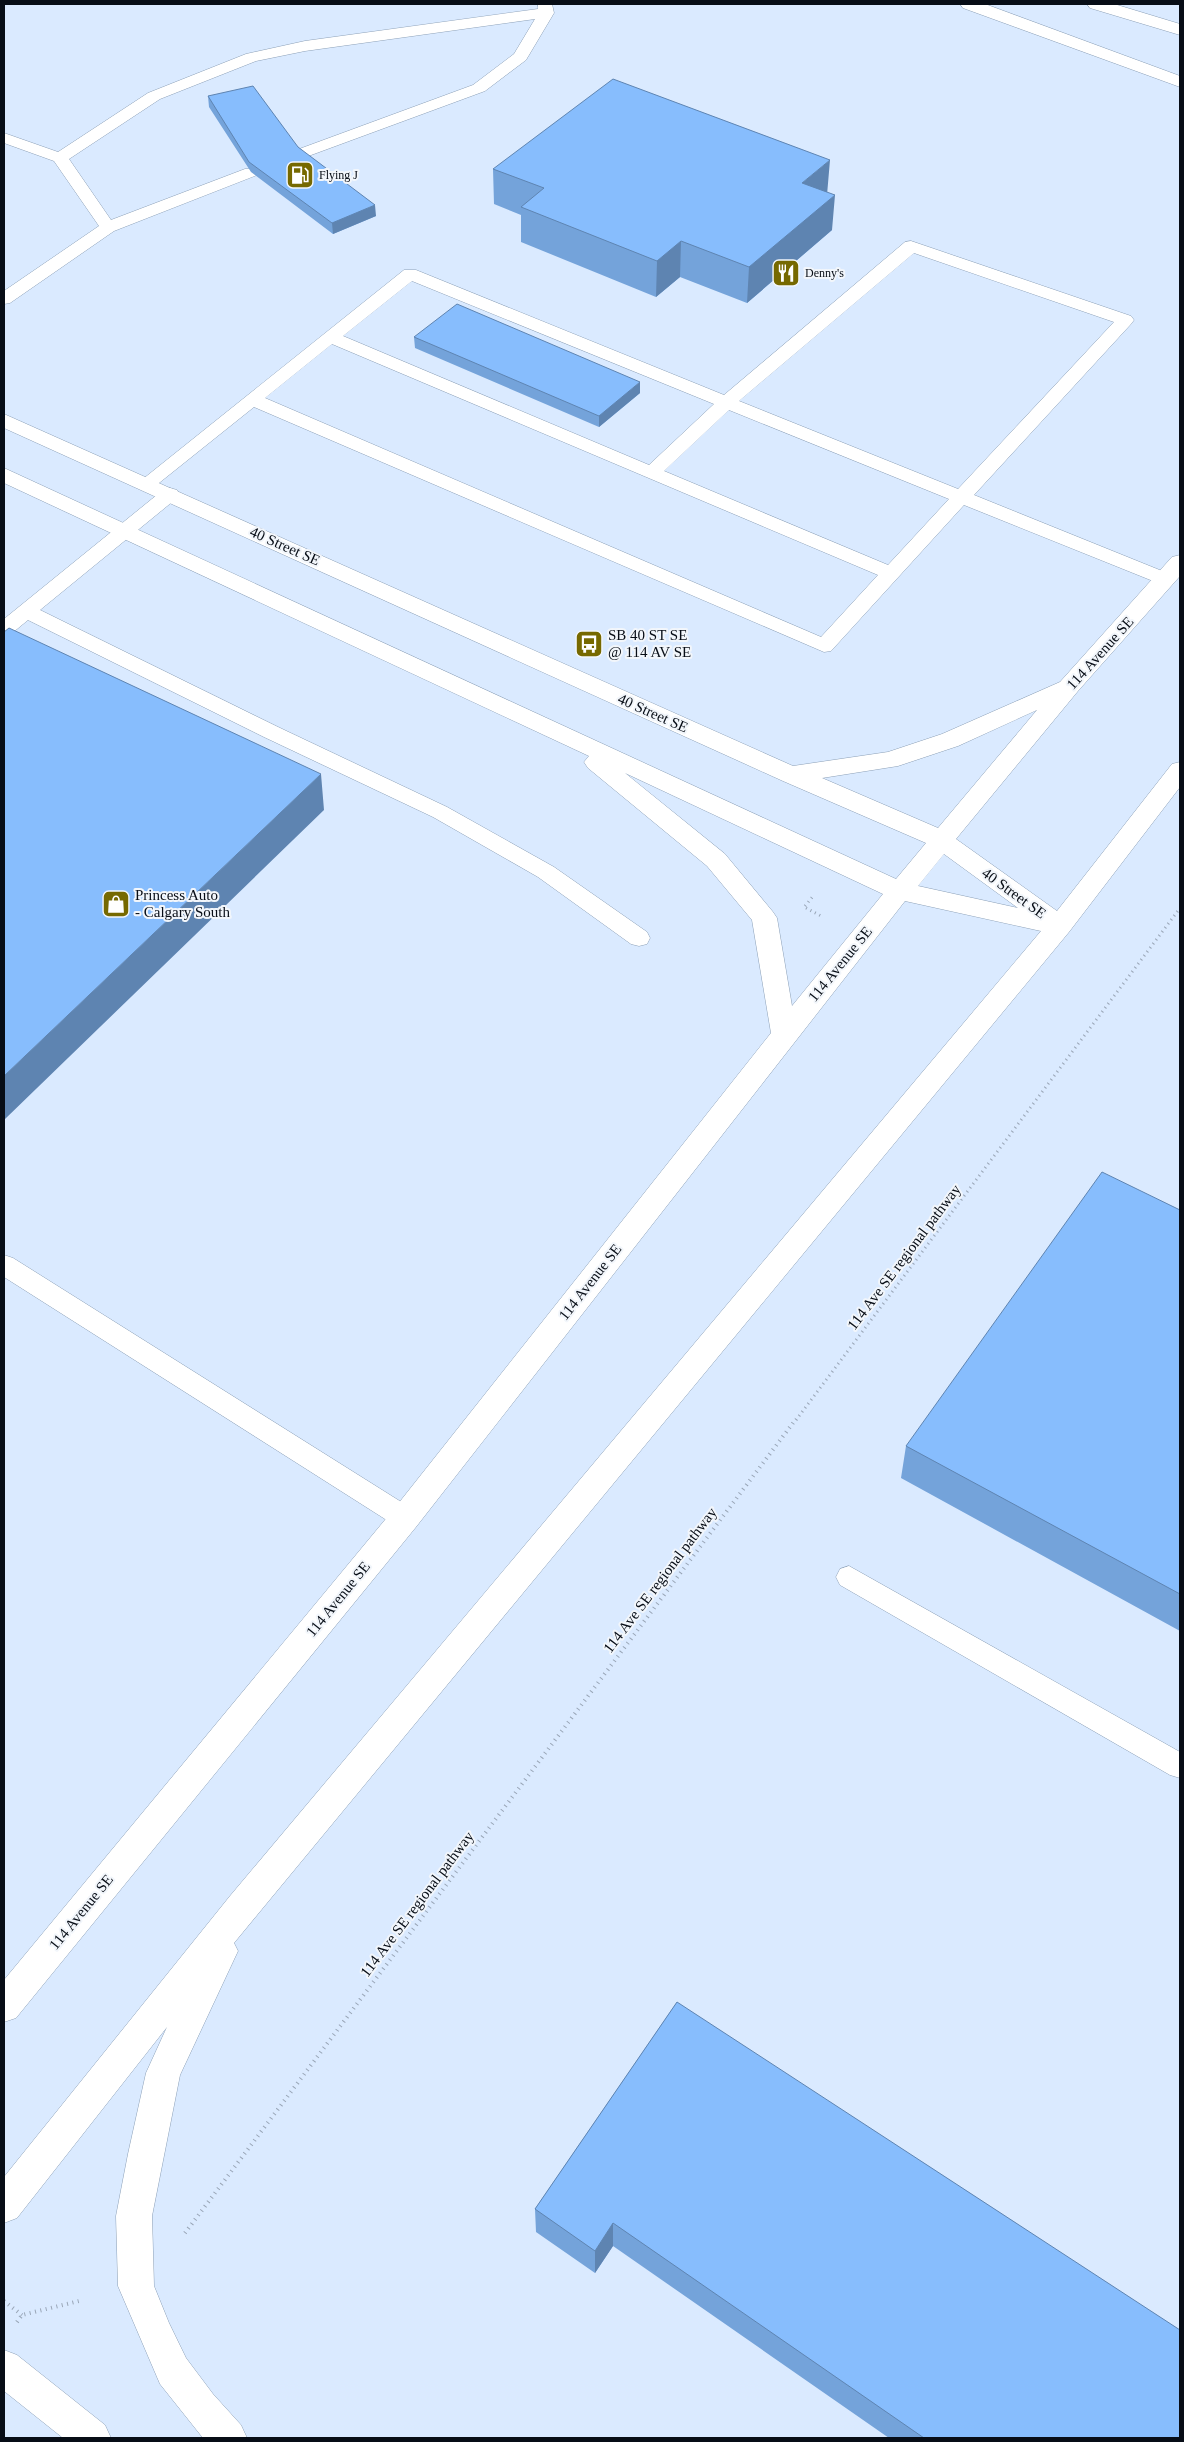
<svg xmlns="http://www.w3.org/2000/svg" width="1184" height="2442" viewBox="0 0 1184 2442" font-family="Georgia,serif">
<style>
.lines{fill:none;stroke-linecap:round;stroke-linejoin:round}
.lane-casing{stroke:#8ca0b7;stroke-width:1}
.street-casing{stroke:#8ca0b7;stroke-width:1}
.secondary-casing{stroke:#8ca0b7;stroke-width:1}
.primary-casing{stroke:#8ca0b7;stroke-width:1}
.path-far1{stroke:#99a6b7;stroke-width:3;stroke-dasharray:1 4;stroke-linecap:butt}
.path{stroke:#99a6b7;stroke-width:4;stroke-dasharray:1 4.5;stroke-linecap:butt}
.lane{fill:#fff;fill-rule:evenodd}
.street{fill:#fff;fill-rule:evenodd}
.secondary{fill:#fff;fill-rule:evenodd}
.primary{fill:#fff;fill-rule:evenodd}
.wall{fill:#74a3da}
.shaded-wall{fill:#5e84b1}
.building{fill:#87bdfd;stroke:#5e84b1}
.labels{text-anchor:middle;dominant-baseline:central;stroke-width:4;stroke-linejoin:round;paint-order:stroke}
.far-poi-label{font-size:12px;fill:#070d16;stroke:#f2f6fb;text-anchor:start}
.street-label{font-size:15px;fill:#070d16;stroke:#f2f6fb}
.poi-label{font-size:15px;fill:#070d16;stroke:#f2f6fb;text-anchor:start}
</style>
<rect width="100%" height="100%" fill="#daeaff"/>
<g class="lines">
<g class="lane-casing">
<path id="lane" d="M 538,4 L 552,4 L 554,13 L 526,60 L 485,91 L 303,158 L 291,158 L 289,155 L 291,152 L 473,85 L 514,54 L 535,19 L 305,51 L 256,61 L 160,99 L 69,159 L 111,220 L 245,169 L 257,169 L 259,172 L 257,175 L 114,231 L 10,303 L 4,304 L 4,291 L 99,226 L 54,161 L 4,143 L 4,133 L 58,152 L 148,93 L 246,54 L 305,41 L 538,9 Z
M 911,241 L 1131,316 L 1134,320 L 1131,324 L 974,495 L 1172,575 L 1175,579 L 1172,583 L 1165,585 L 1158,583 L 964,505 L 831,651 L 824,652 L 254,407 L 154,487 L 140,487 L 138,483 L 404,270 L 416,270 L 724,395 L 905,242 ZM 914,253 L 1114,322 L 958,489 L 739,401 ZM 412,281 L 714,404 L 649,465 L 343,336 ZM 332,344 L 878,575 L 821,637 L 265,398 ZM 729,410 L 949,499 L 888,565 L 664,471 Z
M 170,488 L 177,490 L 179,494 L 177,498 L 40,610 L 278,727 L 447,807 L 554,867 L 647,932 L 650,938 L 647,944 L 639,946 L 631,944 L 538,877 L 433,817 L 264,737 L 28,620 L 11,634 L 4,635 L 4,619 L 163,490 Z
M 4,1255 L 13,1258 L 414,1510 L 418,1518 L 414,1526 L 405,1529 L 396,1526 L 4,1277 Z
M 849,1566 L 1180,1752 L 1180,1778 L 1170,1775 L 840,1585 L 836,1577 L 840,1569 Z"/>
</g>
<g class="street-casing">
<path id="street" d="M 4,2350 L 17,2355 L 105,2425 L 111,2438 L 63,2438 L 4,2391 Z"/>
</g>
<g class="secondary-casing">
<path id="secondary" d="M 4,414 L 793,766 L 888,752 L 942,734 L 1060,682 L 1172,557 L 1180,555 L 1180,576 L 1078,691 L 956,839 L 1057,911 L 1172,764 L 1180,762 L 1180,787 L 1069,932 L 234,1943 L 238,1951 L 180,2075 L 152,2216 L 154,2286 L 169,2323 L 186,2358 L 213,2394 L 241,2425 L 247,2438 L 203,2438 L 160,2384 L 118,2286 L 116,2216 L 128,2154 L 146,2073 L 167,2027 L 17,2218 L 4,2223 L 4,2177 L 230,1896 L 1041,931 L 905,901 L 416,1527 L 16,2018 L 4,2022 L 4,1980 L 394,1509 L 771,1033 L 752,920 L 707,866 L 588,768 L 584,762 L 589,756 L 4,483 L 4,468 L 896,879 L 926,843 L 783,781 L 4,428 ZM 1037,710 L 938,828 L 822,778 L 898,766 L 958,746 ZM 625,773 L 883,894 L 792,1006 L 777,918 L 773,912 L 725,854 ZM 944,854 L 1018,908 L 918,886 Z"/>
</g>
<g class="primary-casing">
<path id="primary" d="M 960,4 L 985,4 L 1180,76 L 1180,87 L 963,8 Z
M 1087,4 L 1114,4 L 1180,24 L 1180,35 L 1090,8 Z"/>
</g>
<path class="path-far1" d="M 805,906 L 814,895
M 806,908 L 823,917
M 796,1420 L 1180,908"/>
<path class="path" d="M 185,2233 L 796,1419
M 4,2301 L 22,2315
M 17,2322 L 22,2315 L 79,2301"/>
<use href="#lane" class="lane"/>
<use href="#street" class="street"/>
<use href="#secondary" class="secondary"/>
<use href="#primary" class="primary"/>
</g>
<path class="wall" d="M 208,96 L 298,147 L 376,216 L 333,234 L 251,172 L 209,107 Z
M 493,169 L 827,192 L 832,230 L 747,303 L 680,277 L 656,297 L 521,242 L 521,215 L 494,204 Z
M 414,337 L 640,393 L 599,427 L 415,348 Z
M 1180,1210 L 1180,1631 L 901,1478 L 906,1446 Z
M 677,2002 L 1180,2438 L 889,2438 L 613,2246 L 595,2273 L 536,2232 L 535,2209 Z"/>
<path class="shaded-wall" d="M 830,160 L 827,195 L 802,183 Z
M 835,195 L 832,230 L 747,303 L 749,267 Z
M 375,205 L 376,216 L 333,234 L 332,223 Z
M 681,241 L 680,277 L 656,297 L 657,261 Z
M 640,382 L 640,393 L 599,427 L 599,416 Z
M 321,774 L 324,810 L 4,1120 L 4,1076 Z
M 613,2223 L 613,2246 L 595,2273 L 595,2251 Z"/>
<path class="building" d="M 613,79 L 830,160 L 802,183 L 835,195 L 749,267 L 681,241 L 657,261 L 521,207 L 544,188 L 493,169 Z
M 253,86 L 298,147 L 375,205 L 332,223 L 249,162 L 208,96 Z
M 457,304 L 640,382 L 599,416 L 414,337 Z
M 9,628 L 321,774 L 4,1076 L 4,632 Z
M 1102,1172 L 1180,1210 L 1180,1594 L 906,1446 Z
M 677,2002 L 1180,2330 L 1180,2438 L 924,2438 L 613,2223 L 595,2251 L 535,2209 Z"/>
<defs>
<g id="fuel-square" transform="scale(1.4375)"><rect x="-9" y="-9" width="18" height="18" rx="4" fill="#766900" stroke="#f2f6fb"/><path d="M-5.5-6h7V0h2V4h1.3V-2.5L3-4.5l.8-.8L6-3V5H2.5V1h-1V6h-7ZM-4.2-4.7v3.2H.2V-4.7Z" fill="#fff"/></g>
<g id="restaurant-square" transform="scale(1.4375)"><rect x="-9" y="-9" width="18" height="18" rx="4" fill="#766900" stroke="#f2f6fb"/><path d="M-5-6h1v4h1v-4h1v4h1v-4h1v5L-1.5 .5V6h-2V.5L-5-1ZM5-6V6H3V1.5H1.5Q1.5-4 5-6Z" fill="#fff"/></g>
<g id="bus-square" transform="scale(1.4375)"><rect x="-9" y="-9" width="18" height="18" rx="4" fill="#766900" stroke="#f2f6fb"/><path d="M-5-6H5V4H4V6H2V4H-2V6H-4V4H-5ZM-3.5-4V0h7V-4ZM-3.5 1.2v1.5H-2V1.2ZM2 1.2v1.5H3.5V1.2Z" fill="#fff"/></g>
<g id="shop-square" transform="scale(1.4375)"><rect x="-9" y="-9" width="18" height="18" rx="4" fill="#766900" stroke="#f2f6fb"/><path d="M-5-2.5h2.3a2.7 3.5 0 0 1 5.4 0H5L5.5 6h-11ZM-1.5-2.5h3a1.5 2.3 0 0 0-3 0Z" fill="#fff"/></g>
</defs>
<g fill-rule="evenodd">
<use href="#fuel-square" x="300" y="175"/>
<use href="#restaurant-square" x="786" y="273"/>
<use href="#bus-square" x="589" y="644"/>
<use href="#shop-square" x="116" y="904"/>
</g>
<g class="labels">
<g class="far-poi-label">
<text x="319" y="175">Flying J</text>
<text x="805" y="273">Denny's</text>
</g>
<g class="street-label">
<text transform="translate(285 546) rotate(24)">40 Street SE</text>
<text transform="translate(1100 653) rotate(-48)">114 Avenue SE</text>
<text transform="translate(653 713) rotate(24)">40 Street SE</text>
<text transform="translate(1014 893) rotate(36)">40 Street SE</text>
<text transform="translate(840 964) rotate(-51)">114 Avenue SE</text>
<text transform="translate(904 1257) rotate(-53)">114 Ave SE regional pathway</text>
<text transform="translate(590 1282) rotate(-52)">114 Avenue SE</text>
<text transform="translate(660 1580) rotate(-53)">114 Ave SE regional pathway</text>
<text transform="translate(338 1599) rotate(-51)">114 Avenue SE</text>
<text transform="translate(417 1904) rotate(-53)">114 Ave SE regional pathway</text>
<text transform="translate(81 1912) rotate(-51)">114 Avenue SE</text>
</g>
<g class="poi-label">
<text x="608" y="635">SB 40 ST SE<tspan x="608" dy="17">@ 114 AV SE</tspan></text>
<text x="135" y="895">Princess Auto<tspan x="135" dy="17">- Calgary South</tspan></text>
</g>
</g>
<rect width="1184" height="2442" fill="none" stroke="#070d16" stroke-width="10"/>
</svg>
